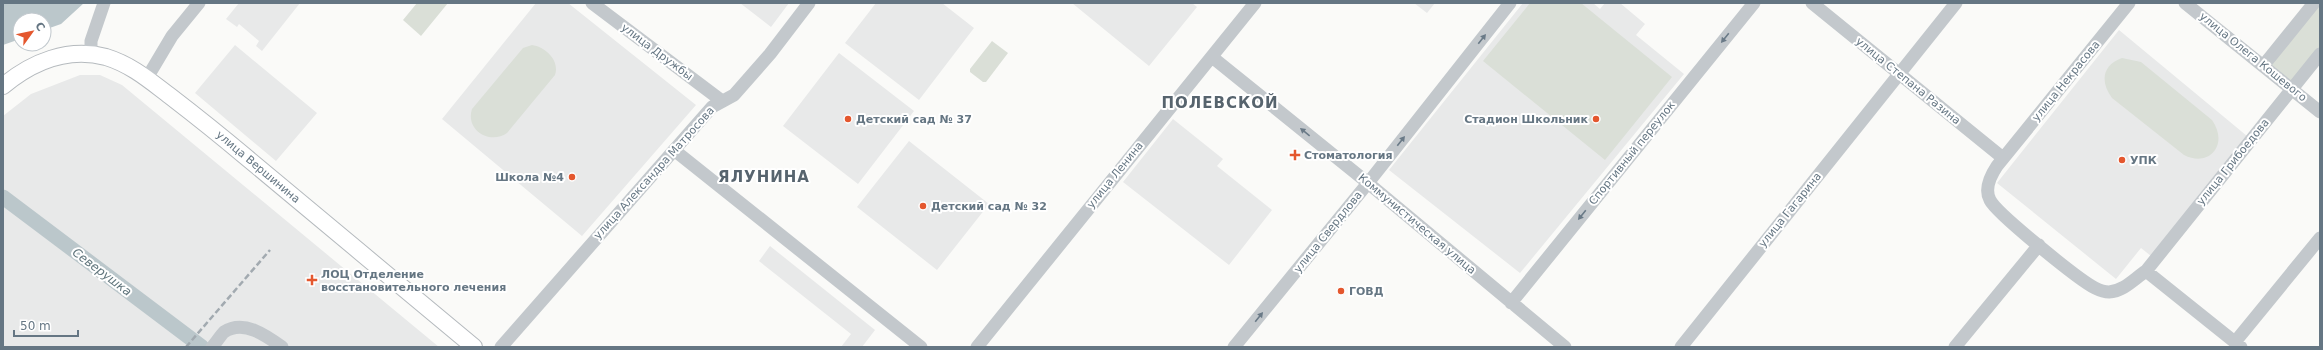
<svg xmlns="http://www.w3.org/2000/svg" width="2323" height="350" viewBox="0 0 2323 350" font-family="'DejaVu Sans',sans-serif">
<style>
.built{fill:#e8e9e9}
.green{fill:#dadfd7}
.water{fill:#bbc7cb}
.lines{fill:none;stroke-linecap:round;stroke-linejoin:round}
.river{stroke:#bbc7cb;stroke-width:15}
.major-casing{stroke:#b5babe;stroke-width:18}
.minor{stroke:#c3c8cc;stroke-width:13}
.major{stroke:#fff;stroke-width:16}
.rail{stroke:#a2aab0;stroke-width:2.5;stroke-dasharray:6 3;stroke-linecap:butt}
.oneway{fill:#6a7a87}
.poi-dot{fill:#e4572e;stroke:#fff;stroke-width:1.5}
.labels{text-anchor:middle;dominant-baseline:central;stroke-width:4;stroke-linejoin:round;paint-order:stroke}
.street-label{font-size:11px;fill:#657683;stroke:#fff}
.poi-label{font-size:11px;font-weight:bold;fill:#657683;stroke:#fff;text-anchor:start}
.water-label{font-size:12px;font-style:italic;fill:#60757c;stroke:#fff}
.district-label{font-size:15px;font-weight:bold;letter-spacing:1px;fill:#57646e;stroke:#fff}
</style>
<rect width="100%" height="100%" fill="#fafaf8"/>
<path class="built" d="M 239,3 L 300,3 L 262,51 L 256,46 L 259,41 L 239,24 L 237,27 L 226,19 Z
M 536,3 L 568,3 L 696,105 L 582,236 L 442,119 Z
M 740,3 L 789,3 L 771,27 Z
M 876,3 L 942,3 L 974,28 L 919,100 L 845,43 Z
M 1072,3 L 1192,3 L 1197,7 L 1149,66 Z
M 1414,3 L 1435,3 L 1427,13 Z
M 1523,3 L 1593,3 L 1600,9 L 1605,3 L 1620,3 L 1645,24 L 1636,35 L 1684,74 L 1520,273 L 1389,170 Z
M 2119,30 L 2247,136 L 2151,256 L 2141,248 L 2116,279 L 1997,183 Z
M 235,45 L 317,113 L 276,161 L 195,93 Z
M 839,53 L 914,111 L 858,184 L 783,126 Z
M 80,75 L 100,75 L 122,85 L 439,347 L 3,347 L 3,116 L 31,94 Z
M 1173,119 L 1223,159 L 1217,166 L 1272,210 L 1229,265 L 1123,182 Z
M 909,141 L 989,204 L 937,270 L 857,207 Z
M 770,246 L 875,330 L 862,347 L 841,347 L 851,334 L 759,261 Z"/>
<path class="green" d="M 417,3 L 448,3 L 421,36 L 403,20 Z
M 1530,3 L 1581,3 L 1672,77 L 1605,160 L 1483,61 Z
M 2320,3 L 2320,50 L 2291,85 L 2266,65 Z
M 992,41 L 1008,53 L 986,82 L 983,82 L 970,72 L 970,69 Z
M 532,45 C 546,47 560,61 555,75 L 507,133 C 490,145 465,130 472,109 L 523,48 Z
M 2122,58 L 2141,62 L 2212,120 C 2229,144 2210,168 2184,155 L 2112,98 C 2100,82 2102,65 2122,58 Z"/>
<path class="water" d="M 3,3 L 84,3 L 61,24 L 44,30 L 44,20 L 20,20 L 20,39 L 3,45 Z"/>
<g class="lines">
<path class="river" d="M 3,197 L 202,347"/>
<g class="major-casing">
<path id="major" d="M 3,86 C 32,62 68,47 106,57 C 132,65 150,81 170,96 C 196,116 221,136 246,157 C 322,220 398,284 474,347"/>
</g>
<path class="minor" d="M 592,3 L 722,101
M 1812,3 L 2003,158
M 2129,3 L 1997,166 C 1991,175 1984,189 1990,200 C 1996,213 2079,280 2095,288 C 2099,290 2104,292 2109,292 C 2124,291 2134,279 2146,271 L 2320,54
M 2185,3 L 2320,112
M 91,55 L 91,41 L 104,3
M 1212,57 L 1368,183 L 1565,347
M 2263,66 L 2314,3
M 147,78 L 172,36 L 199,3
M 674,150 L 921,347
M 2146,271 L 2241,347
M 1511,303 L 1754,3
M 2235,342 L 2320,238
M 212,347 C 216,343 220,336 224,332 C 244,319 267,336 282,347
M 501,347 L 712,107 L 734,95 L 770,54 L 809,3
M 977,347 L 1255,3
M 1234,347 L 1368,183 L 1510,3
M 1681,347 L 1956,3
M 1955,347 L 2039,245"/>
<use href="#major" class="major"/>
<path class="rail" d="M 186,347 L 270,250"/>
</g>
<defs><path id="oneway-solid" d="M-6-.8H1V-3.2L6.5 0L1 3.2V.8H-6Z"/></defs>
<g class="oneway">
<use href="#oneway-solid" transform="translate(1725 38) rotate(129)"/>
<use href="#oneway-solid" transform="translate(1482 39) rotate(-52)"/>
<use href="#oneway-solid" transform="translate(1305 132) rotate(-141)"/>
<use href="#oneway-solid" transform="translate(1401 141) rotate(-52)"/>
<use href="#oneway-solid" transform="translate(1582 215) rotate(129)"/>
<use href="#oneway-solid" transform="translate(1259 317) rotate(-51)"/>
</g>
<g class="poi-dot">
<circle cx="848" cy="119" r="4"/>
<circle cx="1596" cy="119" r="4"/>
<path d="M1293 149h4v4h4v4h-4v4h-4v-4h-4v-4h4z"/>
<circle cx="2122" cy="160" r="4"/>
<circle cx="572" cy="177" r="4"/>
<circle cx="923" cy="206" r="4"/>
<path d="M310 274h4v4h4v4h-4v4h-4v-4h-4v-4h4z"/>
<circle cx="1341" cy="291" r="4"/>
</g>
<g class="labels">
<g class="street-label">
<text transform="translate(657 52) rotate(37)">улица Дружбы</text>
<text transform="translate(2253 57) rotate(39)">улица Олега Кошевого</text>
<text transform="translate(1908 81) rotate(39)">улица Степана Разина</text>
<text transform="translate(2066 81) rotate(-51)">улица Некрасова</text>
<text transform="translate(1632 153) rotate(-51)">Спортивный переулок</text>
<text transform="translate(2233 162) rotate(-51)">улица Грибоедова</text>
<text transform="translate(258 167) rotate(40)">улица Вершинина</text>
<text transform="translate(654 173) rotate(-48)">улица Александра Матросова</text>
<text transform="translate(1115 175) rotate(-51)">улица Ленина</text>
<text transform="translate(1790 210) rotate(-51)">улица Гагарина</text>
<text transform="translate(1417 224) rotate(40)">Коммунистическая улица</text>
<text transform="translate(1328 232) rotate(-51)">улица Свердлова</text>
</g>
<g class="poi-label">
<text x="856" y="119">Детский сад № 37</text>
<text x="1588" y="119" text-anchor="end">Стадион Школьник</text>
<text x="1304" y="155">Стоматология</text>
<text x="2130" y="160">УПК</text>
<text x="564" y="177" text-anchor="end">Школа №4</text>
<text x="931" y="206">Детский сад № 32</text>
<text x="321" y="274">ЛОЦ Отделение<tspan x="321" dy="13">восстановительного лечения</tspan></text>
<text x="1349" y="291">ГОВД</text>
</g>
<g class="water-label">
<text transform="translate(102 272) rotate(37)">Северушка</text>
</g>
<g class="district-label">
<text x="1220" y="103">ПОЛЕВСКОЙ</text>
<text x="764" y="177">ЯЛУНИНА</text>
</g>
</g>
<rect width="2323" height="350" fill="none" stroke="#657683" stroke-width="8"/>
<g transform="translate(32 32) rotate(57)"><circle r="19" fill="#ffffff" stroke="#c1c8cd"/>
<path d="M0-3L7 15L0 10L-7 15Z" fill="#e4572e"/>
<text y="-6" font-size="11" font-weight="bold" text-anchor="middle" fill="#657683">С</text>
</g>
<path d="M14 330v6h64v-6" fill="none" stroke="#657683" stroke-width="2"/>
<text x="20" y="330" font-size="12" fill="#657683" stroke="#ffffff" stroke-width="3" paint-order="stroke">50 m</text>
</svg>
